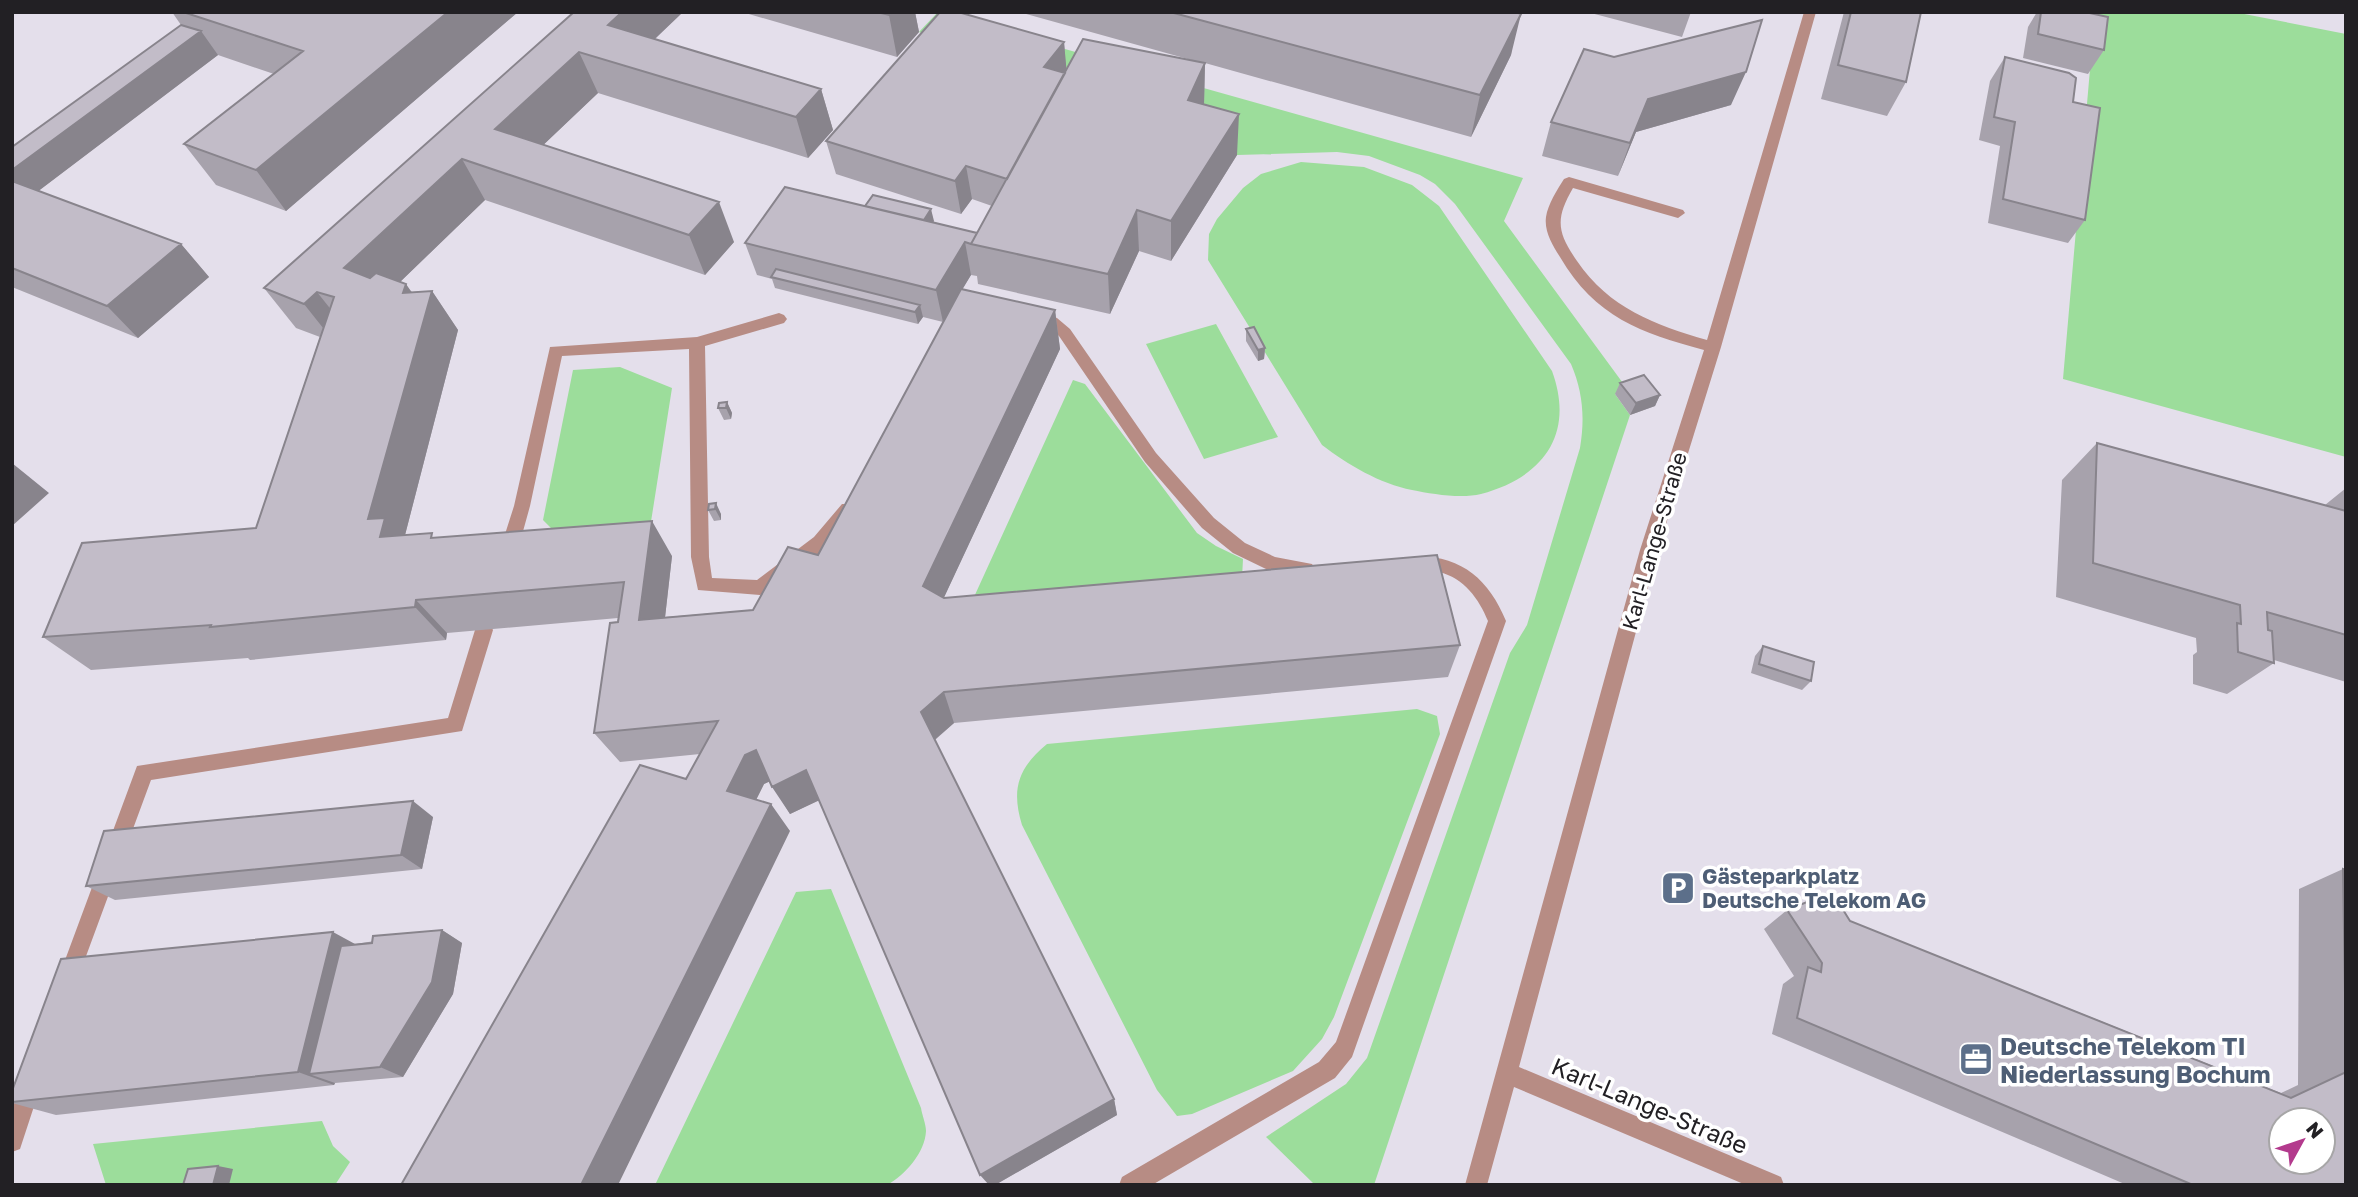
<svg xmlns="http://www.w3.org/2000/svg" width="2358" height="1197" viewBox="0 0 2358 1197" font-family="'Golos Text',sans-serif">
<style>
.green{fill:#9cdd9b}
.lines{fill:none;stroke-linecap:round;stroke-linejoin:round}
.minor{fill:#b78c84;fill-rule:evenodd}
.wall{fill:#a7a2ac}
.shaded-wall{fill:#88848c}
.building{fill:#c2bcc8;stroke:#88848c;stroke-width:2;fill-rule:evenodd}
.labels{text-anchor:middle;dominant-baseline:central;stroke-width:7;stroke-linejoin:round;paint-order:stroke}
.street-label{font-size:21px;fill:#222024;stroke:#fff}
.service-label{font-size:21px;font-weight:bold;fill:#4e5e75;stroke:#fff;text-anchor:start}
.near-service-label{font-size:24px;font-weight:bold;fill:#4e5e75;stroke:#fff;text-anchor:start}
.near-street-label{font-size:24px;fill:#222024;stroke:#fff}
</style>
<rect width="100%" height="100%" fill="#e4dfeb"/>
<path class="green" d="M 2095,12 L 2234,12 L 2346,34 L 2346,457 L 2063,379 Z
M 937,13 L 1523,178 L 1504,221 L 1628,390 L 1615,394 L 1630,415 L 1374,1185 L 1311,1185 L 1313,1183 L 1266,1137 L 1346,1084 L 1367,1058 L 1510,653 L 1527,625 L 1580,448 C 1585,418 1583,392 1571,364 L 1455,204 L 1435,184 L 1420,175 L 1369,156 L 1337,152 L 1237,155 L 919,32 Z
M 1301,162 L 1364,167 L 1412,185 L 1439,206 L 1552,371 C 1575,434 1544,477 1481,494 C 1461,499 1432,494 1412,490 C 1380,484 1347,464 1322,445 L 1208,260 L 1209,234 L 1217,219 L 1243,188 L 1261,174 Z
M 1216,324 L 1278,437 L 1204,459 L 1146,344 Z
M 620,367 L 672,388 L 650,528 L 557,534 L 543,520 L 573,370 Z
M 1073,380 L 1085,384 L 1197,533 L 1216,546 L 1243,559 L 1242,578 L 974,597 Z
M 1417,709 L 1437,716 L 1440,734 L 1334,1017 L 1322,1039 L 1293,1071 L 1192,1114 L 1177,1116 L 1157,1090 L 1022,825 C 1011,789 1018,768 1047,744 Z
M 831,889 L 921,1108 C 922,1115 926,1124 926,1131 C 925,1153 905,1175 887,1185 L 655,1185 L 796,892 Z
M 322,1121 L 333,1146 L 350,1162 L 335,1185 L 106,1185 L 93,1144 Z"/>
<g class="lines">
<path class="minor" d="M 1804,12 L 1816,12 L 1721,347 L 1658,550 L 1519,1067 L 1781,1177 L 1784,1185 L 1746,1185 L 1514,1087 L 1487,1185 L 1465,1185 L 1640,550 L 1704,350 C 1641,333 1595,317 1560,257 C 1553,246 1544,232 1546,217 C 1548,204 1557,190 1564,179 L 1569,177 L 1683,210 L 1685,213 L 1678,218 L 1573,188 C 1555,219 1557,232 1577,261 C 1609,308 1655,325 1707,340 Z
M 1036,310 L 1057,318 L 1070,329 L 1156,453 L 1214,518 L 1245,543 L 1275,557 L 1312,564 L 1315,569 L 1312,574 L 1306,576 L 1266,569 L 1233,553 L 1202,528 L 1145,462 L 1059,336 L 1047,326 L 1031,320 L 1028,316 Z
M 779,313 L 784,315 L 787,319 L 784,323 L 705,346 L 709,557 L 712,578 L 757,580 L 814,537 L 842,504 L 854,504 L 856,509 C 843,535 788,586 760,595 L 698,590 L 691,557 L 689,349 L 562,356 L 530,506 L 517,553 L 514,558 L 502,558 L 499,553 L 514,506 L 550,347 L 697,337 Z
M 1418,556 C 1463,557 1489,580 1506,621 L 1352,1057 L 1335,1078 L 1152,1185 L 1119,1185 L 1122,1177 L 1319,1062 L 1336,1042 L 1488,621 C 1479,599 1464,578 1439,572 C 1430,570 1421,571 1412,568 L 1409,563 L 1412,558 Z
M 484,622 L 490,625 L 493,630 L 462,731 L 151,780 L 75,986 L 68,989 L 61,986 L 58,979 L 137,766 L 448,718 L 475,630 L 478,625 Z
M 30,1074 L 38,1077 L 41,1085 L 20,1149 L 12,1152 L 12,1106 L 22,1077 Z"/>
</g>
<path class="wall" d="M 172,12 L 518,12 L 286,211 L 216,185 L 184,144 L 274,74 L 218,55 L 38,191 L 181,244 L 209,277 L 138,338 L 12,287 L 12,147 L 181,25 Z
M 574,12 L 683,12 L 655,39 L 821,89 L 833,130 L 808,158 L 598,93 L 543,145 L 734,242 L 705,275 L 485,200 L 400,282 L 412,292 L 432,291 L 458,330 L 405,535 L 672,556 L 665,617 L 753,610 L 818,555 L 943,322 L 923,317 L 918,324 L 775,288 L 772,279 L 757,275 L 745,243 L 865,206 L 934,221 L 933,222 L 977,233 L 992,206 L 972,199 L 961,214 L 836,174 L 826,141 L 1064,42 L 1066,70 L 1195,61 L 1019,12 L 1516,12 L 1511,55 L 1471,137 L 1205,63 L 1204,104 L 1237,155 L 1171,261 L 1139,251 L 1110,314 L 978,284 L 977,276 L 971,275 L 962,289 L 1055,310 L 1060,349 L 944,597 L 1460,645 L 1448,677 L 954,723 L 935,740 L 1114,1099 L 1117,1115 L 995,1185 L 989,1185 L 819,800 L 790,814 L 770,781 L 764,784 L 756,800 L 790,831 L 686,779 L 700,754 L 620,762 L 594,733 L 618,618 L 447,633 L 446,640 L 250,660 L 248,658 L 91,670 L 43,637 L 256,528 L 320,337 L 296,328 L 264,288 Z
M 742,12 L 915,12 L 919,32 L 897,57 Z
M 1587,12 L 1691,12 L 1682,37 Z
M 1844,12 L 1921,12 L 1906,82 L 1887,116 L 1821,99 Z
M 2037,12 L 2085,12 L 2104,50 L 2088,74 L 2023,58 L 2028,27 Z
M 2005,57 L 2073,102 L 2085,220 L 2068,243 L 1988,223 L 2000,146 L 1979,140 L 1990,81 Z
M 1731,105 L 1636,132 L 1618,176 L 1542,156 L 1551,122 Z
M 1246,329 L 1265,348 L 1264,359 L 1258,361 L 1246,341 Z
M 1620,383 L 1660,395 L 1655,406 L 1630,415 L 1615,394 Z
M 727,402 L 732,413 L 731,419 L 724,420 L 718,408 Z
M 2097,443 L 2325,505 L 2346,488 L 2346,682 L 2274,660 L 2274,663 L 2227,694 L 2193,684 L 2193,655 L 2197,652 L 2196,638 L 2056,597 L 2062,480 Z
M 709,504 L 721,514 L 721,520 L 714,521 L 708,510 Z
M 1763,646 L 1811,681 L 1802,690 L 1751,673 L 1755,656 Z
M 433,817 L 422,869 L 115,900 L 86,886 Z
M 2343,869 L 2346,870 L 2346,1185 L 2127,1185 L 1772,1034 L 1783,984 L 1794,976 L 1764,929 L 1787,910 L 1850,921 L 2281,1093 L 2298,1085 L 2299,889 Z
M 442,930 L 462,943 L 453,994 L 403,1077 L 335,1083 L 334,1085 L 56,1115 L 12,1103 L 12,1091 L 356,944 Z"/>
<path class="shaded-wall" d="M 448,12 L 518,12 L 286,211 L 256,170 Z
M 622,12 L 683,12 L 625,67 L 608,25 Z
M 892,12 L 915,12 L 919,32 L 897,57 L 889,15 Z
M 1521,14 L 1511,55 L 1471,137 L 1480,95 Z
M 201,31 L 218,55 L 20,205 L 12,197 L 12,170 Z
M 1064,42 L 1067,75 L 1044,67 Z
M 579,52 L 598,93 L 517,170 L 495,129 Z
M 1205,63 L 1204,104 L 1188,100 Z
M 1746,72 L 1731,105 L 1636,132 L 1618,176 L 1630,143 L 1648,99 Z
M 821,89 L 833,130 L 808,158 L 796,117 Z
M 1239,114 L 1237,155 L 1171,261 L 1171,221 Z
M 462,159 L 485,200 L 373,308 L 344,268 Z
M 966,166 L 972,199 L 961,214 L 955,181 Z
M 719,202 L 734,242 L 705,275 L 689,235 Z
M 931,209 L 934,221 L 916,249 L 913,237 Z
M 1137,210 L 1139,251 L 1110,314 L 1108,274 Z
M 965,242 L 971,275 L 943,322 L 936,290 Z
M 181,244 L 209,277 L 138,338 L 107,306 Z
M 406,284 L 426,313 L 432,291 L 458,330 L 404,539 L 380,537 L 368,519 L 403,293 Z
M 317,292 L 348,331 L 335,343 L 304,304 Z
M 920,305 L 923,317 L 918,324 L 915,312 Z
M 1055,310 L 1060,349 L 934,619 L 923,586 Z
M 1265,348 L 1264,359 L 1258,361 L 1258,350 Z
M 1660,395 L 1655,406 L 1630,415 L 1636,403 Z
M 727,402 L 732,413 L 731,419 L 726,408 Z
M 12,463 L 49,493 L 12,526 Z
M 716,503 L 721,514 L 721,520 L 715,509 Z
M 652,521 L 672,556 L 661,653 L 639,620 Z
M 416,600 L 447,633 L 446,640 L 415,607 Z
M 944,692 L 954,723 L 932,742 L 921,712 Z
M 756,750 L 775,779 L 764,784 L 747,818 L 727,791 L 745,755 Z
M 806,770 L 822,799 L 790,814 L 772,787 Z
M 413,801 L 433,817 L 422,869 L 401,855 Z
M 771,804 L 790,831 L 618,1185 L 581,1185 Z
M 442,930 L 462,943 L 453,994 L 403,1077 L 380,1067 Z
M 333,932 L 366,950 L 309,1074 L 335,1083 L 334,1085 L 298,1072 Z
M 1114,1099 L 1117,1115 L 995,1185 L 989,1185 L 980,1175 Z
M 218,1166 L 233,1169 L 229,1185 L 213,1185 Z"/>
<path class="building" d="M 183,12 L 448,12 L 256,170 L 184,144 L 303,51 Z
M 574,12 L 622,12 L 608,25 L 821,89 L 796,117 L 579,52 L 495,129 L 719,202 L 689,235 L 462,159 L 344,268 L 370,278 L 376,273 L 406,284 L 403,293 L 432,291 L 368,519 L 385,518 L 380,537 L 432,533 L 431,538 L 652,521 L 639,620 L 753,610 L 788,547 L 818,555 L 961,289 L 1055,310 L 923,586 L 944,598 L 1437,555 L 1460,645 L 944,692 L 921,712 L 1114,1099 L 980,1175 L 806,770 L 772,787 L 756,750 L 745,755 L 727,791 L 771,804 L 581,1185 L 401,1185 L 640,765 L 686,779 L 718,721 L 594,733 L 610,623 L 618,622 L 624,582 L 416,600 L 415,607 L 210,627 L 211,625 L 43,637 L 82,543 L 256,528 L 334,297 L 317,292 L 304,304 L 264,288 Z
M 877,12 L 892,12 L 889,15 Z
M 940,12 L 958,12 L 1064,42 L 1044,67 L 1065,73 L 1007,179 L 966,166 L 955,181 L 826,141 Z
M 1170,12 L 1516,12 L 1521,14 L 1480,95 Z
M 1851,12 L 1921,12 L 1906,82 L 1838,65 Z
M 2041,12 L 2085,12 L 2108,17 L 2104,50 L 2038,34 Z
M 1762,20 L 1746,72 L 1648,99 L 1630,143 L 1551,122 L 1584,49 L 1614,57 Z
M 181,25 L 201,31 L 12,170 L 12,147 Z
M 1083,39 L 1205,63 L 1188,100 L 1239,114 L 1171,221 L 1137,210 L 1108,274 L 971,244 Z
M 2005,57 L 2069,73 L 2076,78 L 2073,102 L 2100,108 L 2085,220 L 2003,199 L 2015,122 L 1994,117 Z
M 12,181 L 181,244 L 107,306 L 12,268 Z
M 785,187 L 977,233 L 971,244 L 965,242 L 936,290 L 745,243 Z
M 873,195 L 931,209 L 924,220 L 865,206 Z
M 776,269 L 920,305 L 915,312 L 771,277 Z
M 1254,327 L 1265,348 L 1258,350 L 1246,329 Z
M 1644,375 L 1660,395 L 1636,403 L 1620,383 Z
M 727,402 L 726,408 L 718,408 L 719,403 Z
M 2097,443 L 2346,511 L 2346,635 L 2267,612 L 2268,630 L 2272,631 L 2274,663 L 2238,652 L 2237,623 L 2241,624 L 2240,605 L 2093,563 Z
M 716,503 L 715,509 L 708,510 L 709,504 Z
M 1763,646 L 1814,662 L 1811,681 L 1759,664 Z
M 413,801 L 401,855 L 86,886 L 104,831 Z
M 2343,869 L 2346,870 L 2346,1053 Z
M 1832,892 L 1850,921 L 2291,1098 L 2346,1072 L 2346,1185 L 2193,1185 L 1797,1018 L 1808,967 L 1821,972 L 1822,963 L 1787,910 ZM 2281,1120 L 2323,1120 L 2323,1162 L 2281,1162 Z
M 442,930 L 432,982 L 380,1067 L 309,1074 L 341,946 L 372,943 L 373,936 Z
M 333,932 L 298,1072 L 12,1102 L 12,1091 L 61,959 Z
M 218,1166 L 213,1185 L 183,1185 L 188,1169 Z"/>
<defs>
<g id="parking-square" transform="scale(1.75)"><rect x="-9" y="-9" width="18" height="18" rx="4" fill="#5c6f8a" stroke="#fff"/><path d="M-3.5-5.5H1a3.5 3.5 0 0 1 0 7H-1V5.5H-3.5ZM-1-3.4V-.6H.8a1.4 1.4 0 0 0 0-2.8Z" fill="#fff"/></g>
<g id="office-square" transform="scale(1.75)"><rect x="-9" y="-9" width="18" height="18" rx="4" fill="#5c6f8a" stroke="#fff"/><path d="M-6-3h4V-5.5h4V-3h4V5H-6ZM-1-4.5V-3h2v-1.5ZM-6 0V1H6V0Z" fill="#fff"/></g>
</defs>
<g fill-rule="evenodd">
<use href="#parking-square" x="1678" y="888"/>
<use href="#office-square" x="1976" y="1059"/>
</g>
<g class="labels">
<g class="street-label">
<text transform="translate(1654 541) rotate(-74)">Karl-Lange-Straße</text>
</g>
<g class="service-label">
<text x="1702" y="876">Gästeparkplatz<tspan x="1702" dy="24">Deutsche Telekom AG</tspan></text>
</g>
<g class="near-service-label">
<text x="2000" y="1045">Deutsche Telekom TI<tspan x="2000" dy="28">Niederlassung Bochum</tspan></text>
</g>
<g class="near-street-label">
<text transform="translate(1650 1105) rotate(23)">Karl-Lange-Straße</text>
</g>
</g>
<rect width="2358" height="1197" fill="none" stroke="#222024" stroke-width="28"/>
<g transform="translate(2302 1141) rotate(50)"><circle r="33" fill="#ffffff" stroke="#a7a6a7" stroke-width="2"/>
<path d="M0-5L12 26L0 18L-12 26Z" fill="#b33a8d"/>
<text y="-10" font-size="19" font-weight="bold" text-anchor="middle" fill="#222024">N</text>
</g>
</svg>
